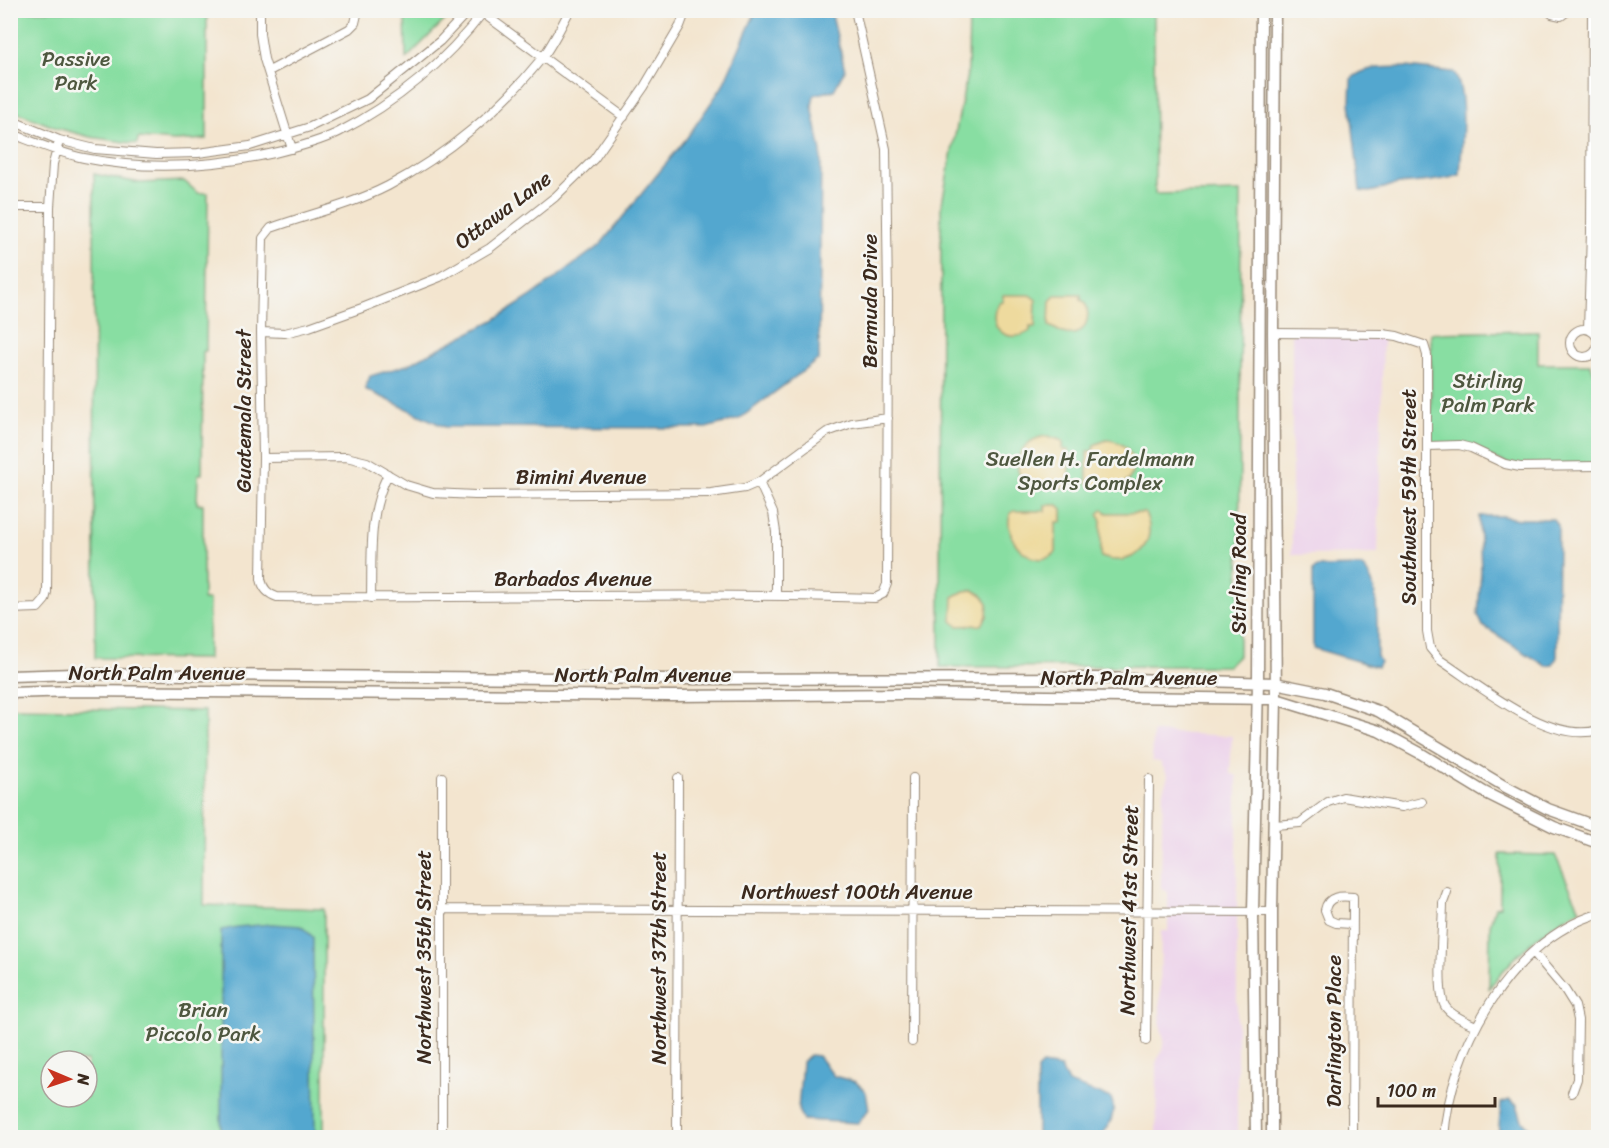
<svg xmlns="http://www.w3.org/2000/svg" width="1609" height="1148" viewBox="0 0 1609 1148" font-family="Sriracha,sans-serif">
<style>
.built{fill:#ecd1ea}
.green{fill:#88dea2;stroke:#628460;stroke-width:1.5;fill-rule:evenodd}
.sand{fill:#eeda9e;stroke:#94825e;stroke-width:1.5}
.water{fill:#53a7cf;stroke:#476876;stroke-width:1.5}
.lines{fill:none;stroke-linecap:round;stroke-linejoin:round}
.minor-casing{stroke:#978876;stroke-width:10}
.major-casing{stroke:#978876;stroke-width:13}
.minor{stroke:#fff;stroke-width:8}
.major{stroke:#fff;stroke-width:10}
.labels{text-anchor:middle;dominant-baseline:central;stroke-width:5;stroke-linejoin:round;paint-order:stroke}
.park-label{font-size:21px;fill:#4e573f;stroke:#f6f6f2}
.street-label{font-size:21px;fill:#3b2a1e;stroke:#f6f6f2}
</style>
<rect width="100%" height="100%" fill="#f6f6f2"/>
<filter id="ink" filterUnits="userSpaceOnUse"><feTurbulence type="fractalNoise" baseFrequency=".0167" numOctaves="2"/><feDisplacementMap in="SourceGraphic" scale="12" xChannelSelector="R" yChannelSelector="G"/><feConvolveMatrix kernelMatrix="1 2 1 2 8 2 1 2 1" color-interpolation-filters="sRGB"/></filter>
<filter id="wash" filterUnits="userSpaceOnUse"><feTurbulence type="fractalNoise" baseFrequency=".008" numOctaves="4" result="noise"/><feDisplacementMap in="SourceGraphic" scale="24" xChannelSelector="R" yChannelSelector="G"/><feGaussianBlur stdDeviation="1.35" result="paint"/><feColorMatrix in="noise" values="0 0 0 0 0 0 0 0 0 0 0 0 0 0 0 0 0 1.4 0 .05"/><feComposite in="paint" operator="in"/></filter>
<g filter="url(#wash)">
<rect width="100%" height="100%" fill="#f3e5cf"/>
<path class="built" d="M 1292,333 L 1383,334 L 1378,554 L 1292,555 Z
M 1153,732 L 1232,736 L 1230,773 L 1237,776 L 1237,1137 L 1156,1137 L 1157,1060 L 1162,1052 L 1164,1039 L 1161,1028 L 1160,1010 L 1161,931 L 1168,931 L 1168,892 L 1161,888 L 1163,791 L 1168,776 L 1160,762 L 1152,761 Z"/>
<path class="green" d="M 10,11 L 207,11 L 207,139 L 175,141 L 138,138 L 137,144 L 90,137 L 57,128 L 11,110 Z
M 405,11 L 405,10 L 454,11 L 406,59 Z
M 969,11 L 1154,11 L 1155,194 L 1241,192 L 1239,655 L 1228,666 L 940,667 L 941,208 L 968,69 Z
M 94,174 L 140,183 L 184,181 L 198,193 L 208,193 L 206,351 L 203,351 L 202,474 L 198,474 L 197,504 L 203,504 L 203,600 L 209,600 L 208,659 L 95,658 Z
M 1538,331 L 1538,364 L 1590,364 L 1598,381 L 1598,466 L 1513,466 L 1471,448 L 1431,446 L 1431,333 Z
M 11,708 L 205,711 L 204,905 L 324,909 L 324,1137 L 11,1138 ZM 51,1061 L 87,1061 L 87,1097 L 51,1097 Z
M 1500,854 L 1555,855 L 1580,910 C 1543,927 1514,956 1489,988 L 1490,925 L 1495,907 L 1500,906 Z"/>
<path class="sand" d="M 1003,295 L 1030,295 L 1036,300 L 1035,327 L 1030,327 L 1030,331 C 1008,346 985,327 998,303 L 1003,300 Z
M 1056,295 L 1081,295 L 1081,300 L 1085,302 C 1091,316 1087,336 1067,334 C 1060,333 1055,328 1049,326 L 1050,301 Z
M 1048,436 L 1063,441 L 1063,450 L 1069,450 L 1069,483 L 1064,488 L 1032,488 L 1032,483 L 1024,482 C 1008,463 1024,437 1048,436 Z
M 1106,440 C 1129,441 1140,462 1128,481 L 1125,482 L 1125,487 L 1093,487 L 1087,483 L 1087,451 L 1093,451 L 1094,445 Z
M 1045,505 L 1058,505 L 1062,509 L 1062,522 L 1056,522 L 1056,552 C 1038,572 1002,544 1010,514 L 1014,511 L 1045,511 Z
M 1103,509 L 1107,513 L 1145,513 C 1160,544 1132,569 1101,557 L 1101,519 L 1098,514 Z
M 973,590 L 982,595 L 988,603 L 987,616 L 982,625 L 958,626 L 952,621 L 953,597 L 964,591 Z"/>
<path class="water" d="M 756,11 L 831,11 L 845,70 L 834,90 L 814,95 L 812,106 L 821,152 L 819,359 L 739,419 L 706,428 L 445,427 L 365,389 L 370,376 L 407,365 L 494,320 L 530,297 L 600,245 L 686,139 L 722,87 Z
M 1406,67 L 1453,72 C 1469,90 1461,152 1460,175 C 1436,183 1416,181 1393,185 C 1382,188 1372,194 1360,191 L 1350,102 L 1351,79 C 1366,65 1387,68 1406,67 Z
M 1479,516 L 1502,516 L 1519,519 L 1553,519 L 1558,525 L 1557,657 L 1553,665 L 1546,666 L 1483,626 L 1478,615 L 1481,571 Z
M 1361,566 C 1382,582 1376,631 1377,656 L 1380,662 L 1377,667 L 1313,648 L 1313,570 L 1317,567 Z
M 272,924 L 301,926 L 313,937 L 315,1137 L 221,1137 L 221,930 L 237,927 Z
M 810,1055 L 818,1056 L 834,1076 L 856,1082 L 866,1092 L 869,1109 L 858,1123 L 803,1120 L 798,1110 L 802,1062 Z
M 1042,1065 L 1061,1068 L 1068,1083 L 1111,1098 C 1117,1111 1110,1126 1101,1136 L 1073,1138 L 1041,1135 L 1037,1132 L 1037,1070 Z
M 1509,1100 L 1517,1105 L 1522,1120 L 1537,1137 L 1498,1137 L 1501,1103 Z"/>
</g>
<g filter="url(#ink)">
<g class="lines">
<g class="minor-casing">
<path id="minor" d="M 260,10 L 260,34 L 264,59 L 292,149
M 570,10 C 561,26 553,44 542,58 C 501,109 447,155 388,186 C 351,205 310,214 271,228 L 263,238 L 261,332 L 263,458 L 261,579 C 263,589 268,594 277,597 C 476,599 676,592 875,598 L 883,594 L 887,584 L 888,298 L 886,149 L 855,10
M 1548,10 L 1552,14 L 1561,16 L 1569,10
M 1579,10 L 1583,10
M 480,11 L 624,117
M 269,71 L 349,29 L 355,23 L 358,10
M 10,120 L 59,140 L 95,149 L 156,154 L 198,153 L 250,146 L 310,127 L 368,99 L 440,41 L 469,10
M 10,133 C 34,142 59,153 84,158 C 148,171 211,167 274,153 C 295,148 319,142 339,132 C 396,103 446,61 485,10
M 10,207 L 50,207
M1570 343a14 14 0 1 1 28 0a14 14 0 1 1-28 0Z
M 1588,330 L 1591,232 L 1592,10
M 261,332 L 285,333 L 309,327 L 362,308 L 440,277 L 490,248 L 555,197 L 594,159 L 644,87 L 680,26 L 686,10
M 1273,333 L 1383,334 L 1397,336 L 1424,345 L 1427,355 L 1427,631 L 1430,648 L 1440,660 C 1479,685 1550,745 1598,730
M 1428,446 L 1459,445 L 1471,448 L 1505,464 L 1520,467 L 1598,466
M 263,458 L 346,457 L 367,462 L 406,485 L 433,493 L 475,495 L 711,493 L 745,488 L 759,482 L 827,432 L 852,423 L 888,418
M 759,482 L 773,513 L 776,532 L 776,595
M 371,598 C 372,554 368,514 388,474
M 10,609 L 38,608 L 45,600 L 47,592 L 50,207 L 53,164 L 58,145
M 1274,825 L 1300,823 L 1328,802 L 1343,797 L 1402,807 L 1422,802
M 1447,892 L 1443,903 C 1443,923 1436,991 1445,1006 C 1450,1015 1467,1022 1476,1026
M 442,909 L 1272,912
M 1534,953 L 1565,990 L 1575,1006 L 1578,1020 L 1577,1079 L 1572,1093
M 1146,1041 L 1149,779
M 912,1042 L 913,778
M 442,1138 L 442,777
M 677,1138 L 678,778
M 1352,1138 L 1353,897 C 1341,896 1328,895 1325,910 L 1329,920 L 1336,923 L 1352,924
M 1444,1138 C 1450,1050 1510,940 1598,914"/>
</g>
<g class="major-casing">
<path id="major" d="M 10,676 L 74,674 L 672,679 L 1094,678 L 1275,683 L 1325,693 L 1378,711 L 1504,786 L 1548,809 L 1598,827
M 10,693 L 74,691 L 672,696 L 906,694 L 1276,699 L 1379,731 L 1420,753 L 1484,792 L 1554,827 L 1598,843
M 1256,1138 L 1253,912 L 1258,682 L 1261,10
M 1272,1138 L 1272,912 L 1276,699 L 1273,333 L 1275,10"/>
</g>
<use href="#minor" class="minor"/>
<use href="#major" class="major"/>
</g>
</g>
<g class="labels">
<g class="park-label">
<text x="76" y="59">Passive<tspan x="76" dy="24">Park</tspan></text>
<text x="1488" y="381">Stirling<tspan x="1488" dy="24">Palm Park</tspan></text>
<text x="1090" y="459">Suellen H. Fardelmann<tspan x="1090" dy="24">Sports Complex</tspan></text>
<text x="203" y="1010">Brian<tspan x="203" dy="24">Piccolo Park</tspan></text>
</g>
<g class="street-label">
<text transform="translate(503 210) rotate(-37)">Ottawa Lane</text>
<text transform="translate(870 301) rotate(-90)">Bermuda Drive</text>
<text transform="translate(244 411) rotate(-90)">Guatemala Street</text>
<text x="581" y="477">Bimini Avenue</text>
<text transform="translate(1409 497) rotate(-90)">Southwest 59th Street</text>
<text transform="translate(1239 574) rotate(-90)">Stirling Road</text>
<text x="573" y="579">Barbados Avenue</text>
<text x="157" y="673">North Palm Avenue</text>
<text x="643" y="675">North Palm Avenue</text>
<text x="1129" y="678">North Palm Avenue</text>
<text x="857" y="892">Northwest 100th Avenue</text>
<text transform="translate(1129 910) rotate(-89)">Northwest 41st Street</text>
<text transform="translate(424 957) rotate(-90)">Northwest 35th Street</text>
<text transform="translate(659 958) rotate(-90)">Northwest 37th Street</text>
<text transform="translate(1334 1031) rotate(-90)">Darlington Place</text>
</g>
</g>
<rect width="1609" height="1148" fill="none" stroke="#f6f6f2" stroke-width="36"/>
<g transform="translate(69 1079) rotate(92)"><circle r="28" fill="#f6f6f2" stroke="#aba49d" stroke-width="1.5"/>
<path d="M0-4.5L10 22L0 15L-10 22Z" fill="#c8321e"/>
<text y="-9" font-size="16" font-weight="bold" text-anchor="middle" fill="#3b2a1e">N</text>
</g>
<path d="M1378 1097v9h117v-9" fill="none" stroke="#3b2a1e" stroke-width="3"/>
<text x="1387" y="1097" font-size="18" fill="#3b2a1e" stroke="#f6f6f2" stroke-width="4.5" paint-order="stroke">100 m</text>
</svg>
